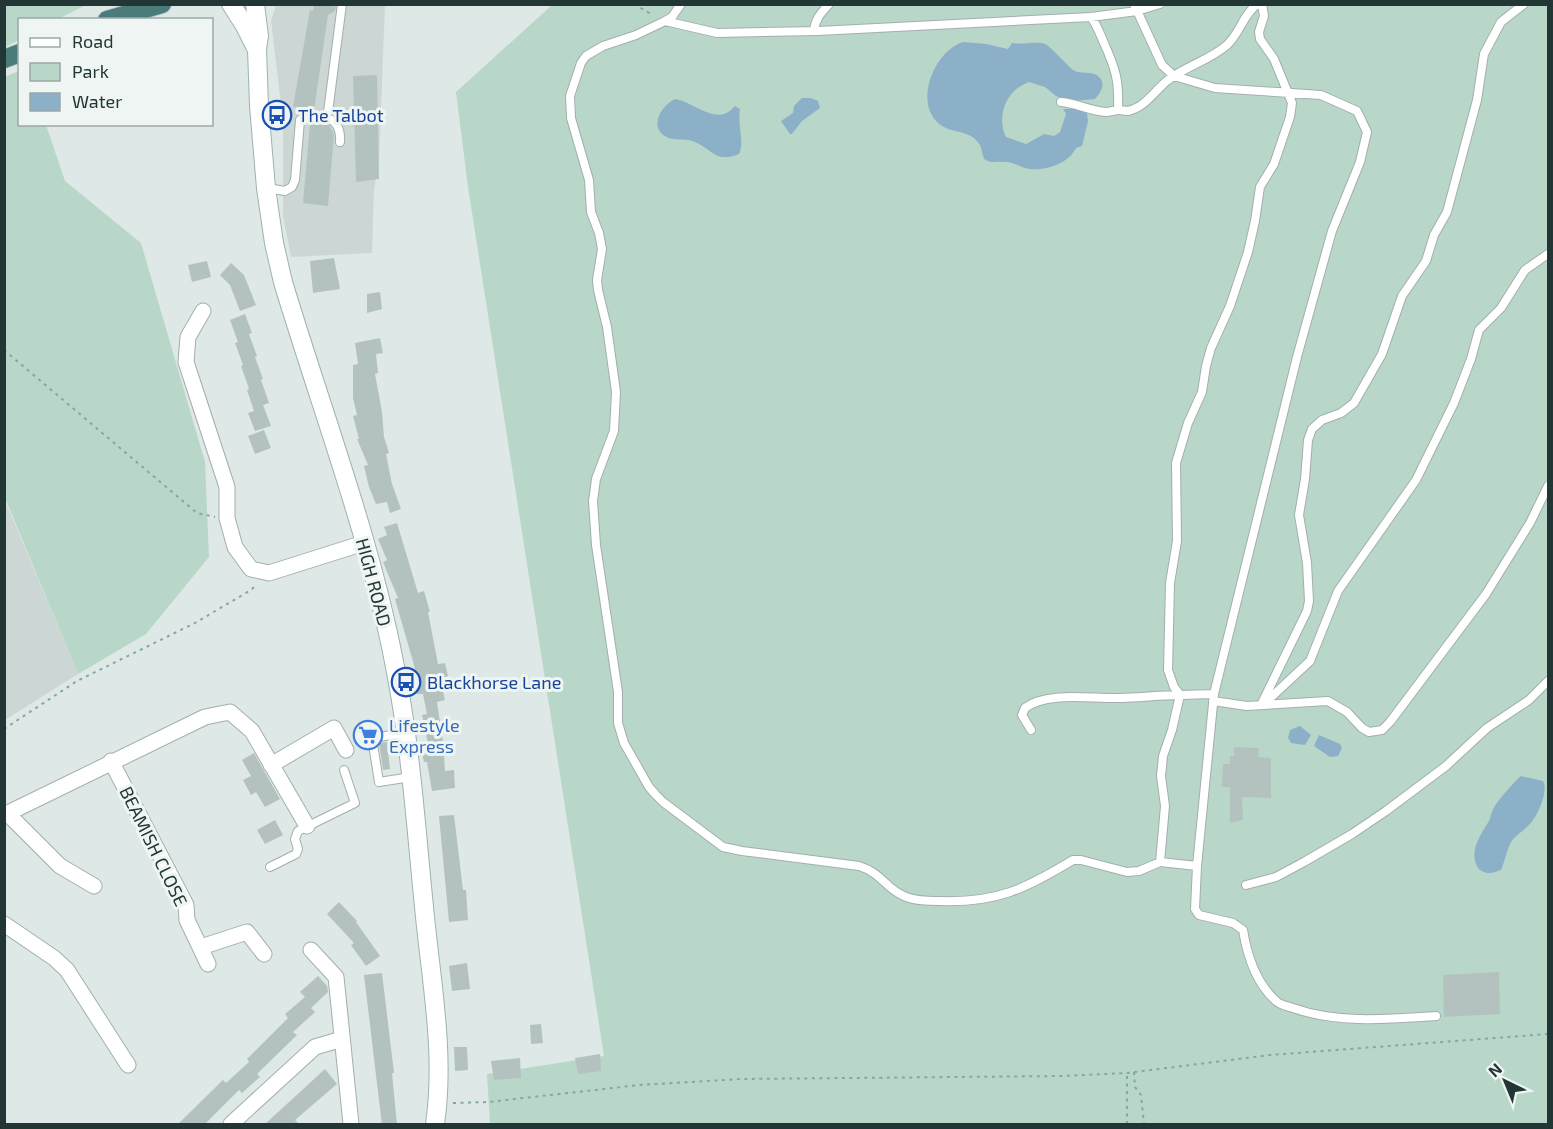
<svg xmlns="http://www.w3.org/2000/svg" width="1553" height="1129" viewBox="0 0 1553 1129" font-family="'Exo 2',sans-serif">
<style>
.built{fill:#ccd7d5}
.green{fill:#b9d7c8}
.water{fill:#8bb0c8}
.building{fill:#b4c2bf}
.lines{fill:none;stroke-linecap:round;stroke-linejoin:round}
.service-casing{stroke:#a2afad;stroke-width:10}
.minor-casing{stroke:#a2afad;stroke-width:17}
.secondary-casing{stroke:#9eb2b0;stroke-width:20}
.trunk-casing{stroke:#bcc3c2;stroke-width:20}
.path{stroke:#82a8a5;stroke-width:2;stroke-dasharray:3 4.5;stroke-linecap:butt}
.service{stroke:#fff;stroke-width:8}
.minor{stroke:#fff;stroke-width:15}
.secondary{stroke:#fff;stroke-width:18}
.trunk{stroke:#4c7b7c;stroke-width:18}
.labels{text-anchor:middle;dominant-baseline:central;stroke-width:6;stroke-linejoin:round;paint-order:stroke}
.transit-label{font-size:18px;fill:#164399;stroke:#eef5f3;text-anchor:start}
.street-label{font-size:18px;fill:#213635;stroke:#eef5f3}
.shop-label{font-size:18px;fill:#366cbe;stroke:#eef5f3;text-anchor:start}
</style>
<rect width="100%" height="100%" fill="#dee8e6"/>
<path class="built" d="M 276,5 L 385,5 L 379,161 L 374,190 L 372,253 L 291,257 L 283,216 L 283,121 L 271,21 Z
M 4,498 L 78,674 L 5,720 L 4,720 Z"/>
<path class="green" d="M 4,5 L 5,4 L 86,5 L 58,19 L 20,20 L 19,40 L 5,47 Z
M 552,5 L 1548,5 L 1548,1124 L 490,1124 L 487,1074 L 604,1056 L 468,187 L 456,92 Z
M 19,71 L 20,124 L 46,125 L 65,181 L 141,243 L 205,462 L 209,557 L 146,634 L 78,674 L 5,498 L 4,77 Z"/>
<path class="water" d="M 963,42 L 986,44 L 1008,49 L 1012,43 C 1023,45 1035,41 1045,44 C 1050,46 1067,65 1073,70 C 1081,75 1094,70 1100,78 C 1106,85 1100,93 1095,99 L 1073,101 L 1063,99 L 1056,96 L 1045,87 L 1029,82 C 1006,90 996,116 1006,137 L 1026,144 L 1044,134 L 1054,136 L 1060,132 L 1066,114 L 1063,109 L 1080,109 L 1087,113 L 1088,121 L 1082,146 L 1076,148 C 1069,163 1046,171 1030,169 C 1022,168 1015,163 1007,162 C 998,161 991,164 984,159 C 982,154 982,149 980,145 C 970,128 950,135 937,122 C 914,99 936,50 963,42 Z
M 802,98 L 811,98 L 818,101 L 820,108 L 802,121 L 792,134 L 790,134 L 781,121 L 793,113 L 794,106 Z
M 675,99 C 695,102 717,128 735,106 L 740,109 C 737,126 745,141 739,154 C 714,164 713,148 692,141 C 685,138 677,141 669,138 C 648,130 659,107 675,99 Z
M 1300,726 L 1311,735 L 1305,745 L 1291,743 L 1288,738 L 1290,730 Z
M 1319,735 L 1340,744 L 1342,748 L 1338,756 L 1330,757 L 1314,746 Z
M 1521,776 L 1543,781 C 1549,792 1537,817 1529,825 C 1524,830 1515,836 1511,842 C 1507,849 1505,861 1501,870 C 1494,873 1485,875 1479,869 C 1467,853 1481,834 1489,821 C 1491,817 1491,812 1494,808 C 1497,801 1514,782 1521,776 Z"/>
<path class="building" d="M 314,4 L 336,4 L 335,11 L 328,15 L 314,110 L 293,107 L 310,10 L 313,11 Z
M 377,75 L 379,179 L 356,182 L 353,76 Z
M 310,124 L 329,125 L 334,134 L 328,206 L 303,203 Z
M 334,258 L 340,289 L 313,293 L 310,261 Z
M 207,261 L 211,277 L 192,282 L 188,265 Z
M 231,263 L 244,275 L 256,305 L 240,311 L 230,285 L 220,275 Z
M 380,292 L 382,309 L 367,313 L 367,294 Z
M 245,314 L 252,333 L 249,334 L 257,356 L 255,357 L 263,379 L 261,380 L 269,403 L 263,405 L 271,426 L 255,431 L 248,413 L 254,411 L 247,390 L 249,389 L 241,366 L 243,365 L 235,343 L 238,342 L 230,320 Z
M 380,338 L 383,353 L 376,354 L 378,373 L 375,374 L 382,412 L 384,437 L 389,453 L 386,454 L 392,484 L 401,509 L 390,513 L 387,502 L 376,504 L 369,487 L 364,466 L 368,465 L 357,439 L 359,439 L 353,416 L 357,415 L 353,398 L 353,365 L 358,364 L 355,343 Z
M 264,430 L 271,448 L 255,454 L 248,436 Z
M 397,523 L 418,593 L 424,591 L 430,612 L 428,612 L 438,664 L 445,663 L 448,676 L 440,679 L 445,700 L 437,702 L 443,742 L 445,771 L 454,770 L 455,788 L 432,791 L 427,762 L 424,762 L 421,749 L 429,749 L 422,715 L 427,714 L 423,694 L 415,694 L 412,681 L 418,679 L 395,599 L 398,598 L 383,562 L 387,560 L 378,539 L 387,535 L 384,527 Z
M 387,742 L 390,769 L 383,770 L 379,743 Z
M 1234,747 L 1259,748 L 1258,757 L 1271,758 L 1271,798 L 1242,797 L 1243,820 L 1230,823 L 1230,787 L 1222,787 L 1223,764 L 1230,764 L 1230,756 L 1234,756 Z
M 254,753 L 280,799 L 265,807 L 256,792 L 251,795 L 243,780 L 251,776 L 242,760 Z
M 454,815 L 463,890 L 466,890 L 468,920 L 449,922 L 439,816 Z
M 275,820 L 283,835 L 265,844 L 257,830 Z
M 339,902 L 357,921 L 356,922 L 380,956 L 366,966 L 351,945 L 354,943 L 327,914 Z
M 467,963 L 470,989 L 452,991 L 449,966 Z
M 1499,972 L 1500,1014 L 1444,1017 L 1443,975 Z
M 382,973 L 394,1073 L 392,1073 L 397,1125 L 382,1125 L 364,975 Z
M 318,976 L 327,986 L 328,992 L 311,1008 L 315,1012 L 293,1032 L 297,1035 L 257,1074 L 260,1077 L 242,1093 L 239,1090 L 204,1125 L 177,1125 L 223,1080 L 226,1083 L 249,1062 L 247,1059 L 288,1018 L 285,1014 L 305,997 L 300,992 Z
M 541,1024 L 543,1043 L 531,1044 L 530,1025 Z
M 454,1047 L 467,1047 L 468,1070 L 455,1071 Z
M 600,1054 L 601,1071 L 578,1074 L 575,1058 Z
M 520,1058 L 521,1078 L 494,1080 L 491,1061 Z
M 325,1069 L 337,1084 L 295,1120 L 300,1125 L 264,1125 Z"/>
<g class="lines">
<g class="service-casing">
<path id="service" d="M 681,4 L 672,17 L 665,21 L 636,35 L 603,46 L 586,56 L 581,63 L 570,96 L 571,118 L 589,180 L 591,212 L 599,233 L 602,249 L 597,280 L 598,290 L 607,327 L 616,392 L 614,431 L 596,479 L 593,501 L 596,545 L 618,692 L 618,723 L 624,743 L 649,787 L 656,795 L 663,802 L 723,847 L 742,851 L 859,866 C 882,873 886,889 904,896 C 914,901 929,901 940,901 C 997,903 1025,889 1073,860 L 1081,860 L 1127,872 L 1139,871 L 1160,862 L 1197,866
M 1134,4 L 1162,65 L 1174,76 L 1215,88 L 1321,95 L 1357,111 L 1367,132 L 1360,162 L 1332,231 L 1297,357 L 1214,694 L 1197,866 L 1195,909 L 1199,915 L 1233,923 L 1243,930 C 1247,955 1256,983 1276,1001 C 1280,1005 1287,1006 1293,1008 C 1338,1024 1389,1019 1436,1016
M 1091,17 C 1097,25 1100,34 1104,43 C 1116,70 1119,80 1118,110
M 665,21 L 717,33 L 818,31 L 1091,17 L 1137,11 L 1160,4
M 814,31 C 815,19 821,13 829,4
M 1061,102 C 1076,103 1090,111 1106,112 C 1110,112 1115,110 1119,110 C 1122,110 1125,111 1128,111 C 1146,107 1155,90 1168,80 C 1186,66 1210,60 1227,45 C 1240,33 1243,15 1257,4
M 322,117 C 336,118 341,129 340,142
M 267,188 L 285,191 L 292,187 L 295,180 L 300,120 L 309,116 L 322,117 L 328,112 L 342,4
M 1214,694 L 1180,695 L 1174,687 L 1168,670 L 1170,583 L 1177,541 L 1176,463 L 1188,423 L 1202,392 L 1206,366 L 1211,348 L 1230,306 L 1248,252 L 1255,221 L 1260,187 L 1274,164 L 1290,117 L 1292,103 L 1274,59 L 1260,39 L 1259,32 L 1264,16 L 1262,4
M 1213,701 L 1247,706 L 1328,701 L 1347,712 L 1362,728 L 1369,732 L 1382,730 L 1390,722 L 1486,594 L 1530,523 L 1548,486
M 1265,703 L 1310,661 L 1338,591 L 1416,480 L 1454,403 L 1471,359 L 1479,330 L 1501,308 L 1525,270 L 1548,254
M 1261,705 L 1307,611 L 1309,601 L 1307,563 L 1299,515 L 1305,479 L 1308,440 L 1312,429 L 1322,420 L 1341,413 L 1354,403 L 1382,354 L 1402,296 L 1426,261 L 1434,235 L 1447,212 L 1477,100 L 1484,54 L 1501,22 L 1524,4
M 1031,730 L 1022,715 L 1025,708 C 1047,691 1091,699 1118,698 C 1138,698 1159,695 1180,695 L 1172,730 L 1163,756 L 1161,776 L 1165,806 L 1160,862
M 405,733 L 372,738 L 379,782 L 411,777
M 270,867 L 296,854 L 298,849 L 295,839 L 298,831 L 355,803 L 344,770
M 1246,885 L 1276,877 L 1304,862 L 1352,834 L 1386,811 L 1446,766 L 1487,728 L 1529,700 L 1548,681"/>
</g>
<g class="minor-casing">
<path id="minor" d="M 203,311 L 188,337 L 186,362 L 227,487 L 227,518 L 235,547 L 251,569 L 269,573 L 364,543
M 111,761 L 186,905 L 187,920 L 208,964
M 271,765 L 334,728 L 346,750
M 7,813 L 60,866 L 94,886
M 4,815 L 205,717 L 230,712 L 252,731 L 307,826
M 4,924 L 54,958 L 67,970 L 128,1065
M 201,947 L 247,932 L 264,954
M 311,950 L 336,977 L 351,1124
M 231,1124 L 315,1047 L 342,1039"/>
</g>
<g class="secondary-casing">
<path id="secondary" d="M 231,4 L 245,26 L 256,48
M 255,4 L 259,36 L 257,49 L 259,106 L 266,188 L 274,243 L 283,282 C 323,415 374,546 398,683 C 412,760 417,839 425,917 C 432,986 445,1056 435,1124"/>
</g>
<g class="trunk-casing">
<path id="trunk" d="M 107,20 L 162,4
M 4,59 L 20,53"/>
</g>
<path class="path" d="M 634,4 L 653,15
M 4,350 L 197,513 L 215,517
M 4,729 L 77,681 L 195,623 L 251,590 L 256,585
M 1134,1072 L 1135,1087 L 1141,1095 L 1144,1124
M 453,1103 L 488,1102 L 639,1085 L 741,1079 L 1062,1076 L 1127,1073 L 1270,1055 L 1548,1034
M 1127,1124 L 1127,1073"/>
<use href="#service" class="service"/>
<use href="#minor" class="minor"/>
<use href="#secondary" class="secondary"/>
<use href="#trunk" class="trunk"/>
</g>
<defs>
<g id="bus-ring" transform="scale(1.5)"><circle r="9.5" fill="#eef5f3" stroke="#1a4fb4" stroke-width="1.5"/><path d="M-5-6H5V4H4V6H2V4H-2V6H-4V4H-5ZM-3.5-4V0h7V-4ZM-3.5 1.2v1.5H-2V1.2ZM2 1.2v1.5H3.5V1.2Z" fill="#1a4fb4"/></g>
<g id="supermarket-ring" transform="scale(1.5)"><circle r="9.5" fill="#eef5f3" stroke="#3f7fe0" stroke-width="1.5"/><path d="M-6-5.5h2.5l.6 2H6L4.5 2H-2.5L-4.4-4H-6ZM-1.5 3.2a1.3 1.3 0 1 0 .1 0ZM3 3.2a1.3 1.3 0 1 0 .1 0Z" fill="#3f7fe0"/></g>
</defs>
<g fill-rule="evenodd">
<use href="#bus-ring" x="277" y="115"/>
<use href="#bus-ring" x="406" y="682"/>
<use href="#supermarket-ring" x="368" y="735"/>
</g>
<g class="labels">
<g class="transit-label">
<text x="298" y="115">The Talbot</text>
<text x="427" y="682">Blackhorse Lane</text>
</g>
<g class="street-label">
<text transform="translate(374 582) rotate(75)">HIGH ROAD</text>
<text transform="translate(154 846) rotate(64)">BEAMISH CLOSE</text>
</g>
<g class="shop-label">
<text x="389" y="725">Lifestyle<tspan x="389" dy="21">Express</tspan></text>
</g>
</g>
<rect width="1553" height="1129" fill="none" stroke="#213635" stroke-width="12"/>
<rect x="18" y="18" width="195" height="108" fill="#eef5f3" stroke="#9ca9a7" stroke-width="1.5"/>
<rect x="30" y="38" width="30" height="9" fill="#ffffff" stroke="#9ca9a7" stroke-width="1.5"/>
<text x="72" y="48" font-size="18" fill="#213635">Road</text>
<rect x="30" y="63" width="30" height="18" fill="#b9d7c8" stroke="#9ca9a7" stroke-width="1.5"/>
<text x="72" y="78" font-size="18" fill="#213635">Park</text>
<rect x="30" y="93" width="30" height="18" fill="#8bb0c8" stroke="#9ca9a7" stroke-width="1.5"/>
<text x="72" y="108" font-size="18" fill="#213635">Water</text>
<g transform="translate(1505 1081) rotate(317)" stroke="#eef5f3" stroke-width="4.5" paint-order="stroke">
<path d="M0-4.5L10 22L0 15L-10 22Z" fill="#213635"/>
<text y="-9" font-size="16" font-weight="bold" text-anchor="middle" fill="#213635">N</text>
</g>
</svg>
